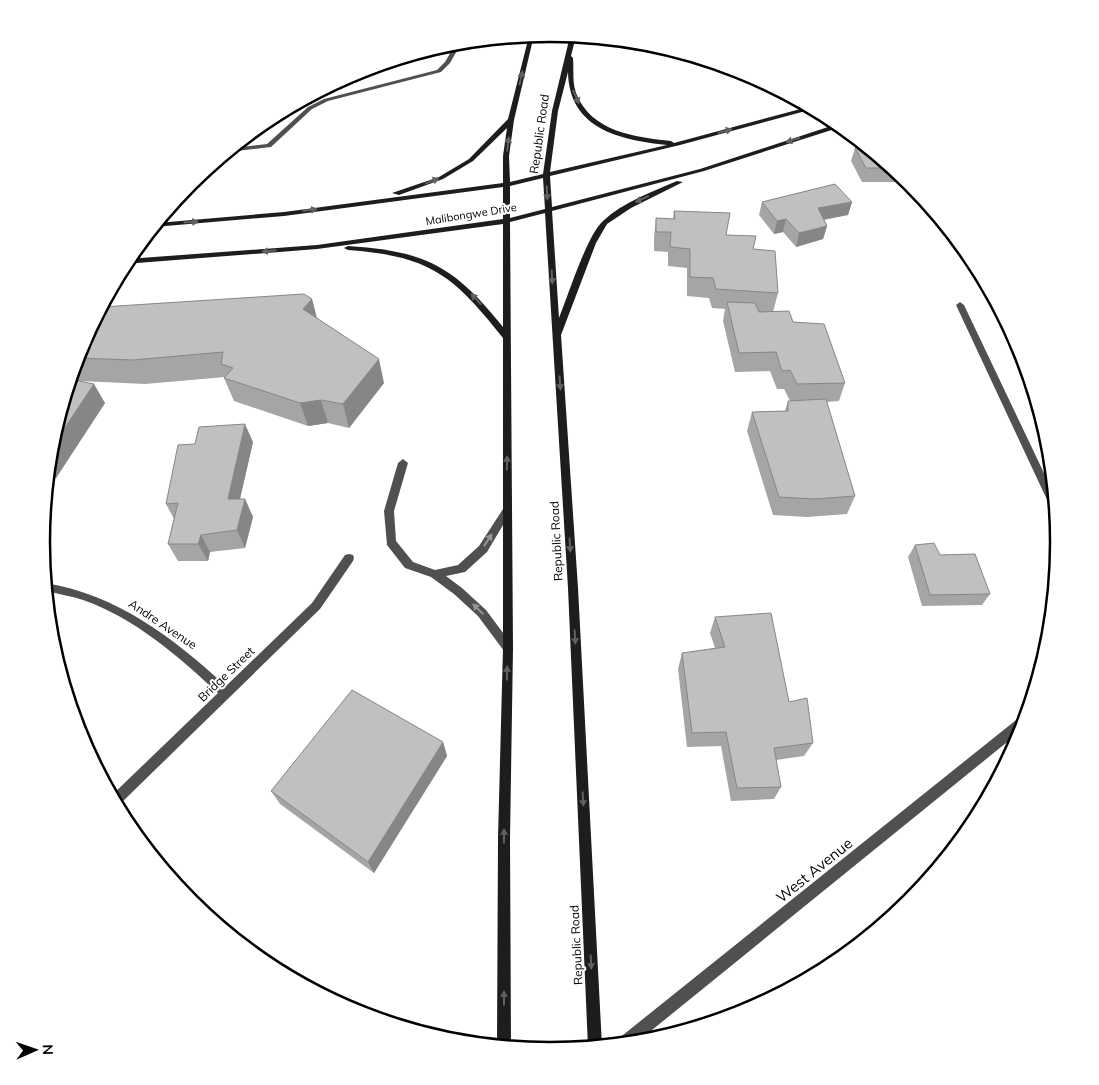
<svg xmlns="http://www.w3.org/2000/svg" width="1099" height="1085" viewBox="0 0 1099 1085" font-family="Mulish,sans-serif">
<style>
.lines{fill:none;stroke-linecap:round;stroke-linejoin:round}
.lane{fill:#505050;fill-rule:evenodd}
.street{fill:#505050;fill-rule:evenodd}
.secondary{fill:#1d1d1d;fill-rule:evenodd}
.wall{fill:#a5a5a5}
.shaded-wall{fill:#868686}
.building{fill:#c0c0c0;stroke:#868686}
.oneway{fill:#616161}
.oneway2{fill:#969696}
.labels{text-anchor:middle;dominant-baseline:central;stroke-width:4;stroke-linejoin:round;paint-order:stroke}
.far-street-label{font-size:11px;fill:#000;stroke:#fff}
.street-label{font-size:12px;fill:#000;stroke:#fff}
.near-street-label{font-size:15px;fill:#000;stroke:#fff}
.rim{fill:none;stroke:#000;stroke-width:2.5}
</style>
<rect width="100%" height="100%" fill="#fff"/>
<g class="lines">
<path class="lane" d="M 462,42 L 450,63 L 441,72 L 328,101 L 312,109 L 271,147 L 228,152 L 233,148 L 267,144 L 308,107 L 324,99 L 437,70 L 445,62 L 456,43 Z
M 403,459 L 408,463 L 394,511 L 396,541 L 413,562 L 435,570 L 458,565 L 479,546 L 503,509 L 509,509 L 511,512 L 509,515 L 487,552 L 465,572 L 446,576 L 462,588 L 486,610 L 512,645 L 513,648 L 512,651 L 508,653 L 504,651 L 478,616 L 454,594 L 431,577 L 405,568 L 387,545 L 384,511 L 398,463 Z"/>
<path class="street" d="M 960,302 L 964,305 L 1053,492 L 1055,508 L 1051,507 L 1049,504 L 956,305 Z
M 349,554 L 353,555 L 354,558 L 353,561 L 320,609 L 117,807 L 111,796 L 218,693 C 179,657 135,618 83,600 C 71,596 58,594 46,591 L 45,583 C 118,595 172,637 226,686 L 312,603 L 345,555 Z
M 1025,715 L 1026,715 L 1022,730 L 636,1043 L 616,1045 L 618,1039 L 1021,716 Z"/>
<path class="secondary" d="M 534,35 L 514,120 L 509,156 L 510,182 L 543,174 L 552,111 L 570,36 L 576,36 L 571,56 L 573,58 C 574,69 572,82 576,93 C 591,132 635,137 671,141 L 674,143 L 808,107 L 813,109 L 680,145 L 550,176 L 552,207 L 700,169 L 837,124 L 841,127 L 704,171 L 552,211 L 559,318 C 568,296 587,235 603,221 C 623,202 652,192 677,181 L 683,182 L 631,208 L 607,224 L 596,243 L 561,335 L 578,588 L 602,1046 L 588,1047 L 568,588 L 545,213 L 510,222 L 513,648 L 510,838 L 511,1047 L 497,1046 L 498,838 L 503,648 L 503,338 C 453,275 430,256 348,250 L 344,248 L 348,246 C 426,251 454,266 503,327 L 503,224 L 317,249 L 124,264 L 127,259 L 317,245 L 503,219 L 503,187 L 284,216 L 154,227 L 157,223 L 284,212 L 503,183 L 503,156 L 507,128 L 473,161 L 443,179 L 399,195 L 392,193 L 439,177 L 469,159 L 508,119 L 529,36 ZM 568,72 C 569,129 620,140 667,145 L 550,172 L 558,111 ZM 543,178 L 545,209 L 510,218 L 510,186 Z"/>
</g>
<path class="wall" d="M 855,148 L 867,148 L 909,183 L 935,214 L 930,215 L 903,182 L 862,182 L 851,161 Z
M 762,202 L 852,202 L 848,215 L 824,220 L 827,226 L 823,239 L 796,247 L 783,232 L 774,234 L 759,215 Z
M 674,211 L 726,235 L 753,249 L 778,293 L 773,312 L 793,322 L 845,383 L 839,401 L 826,402 L 855,496 L 847,514 L 807,517 L 773,515 L 747,431 L 752,412 L 785,411 L 788,401 L 790,401 L 784,389 L 777,389 L 770,371 L 735,372 L 723,321 L 725,309 L 712,308 L 709,298 L 687,296 L 687,268 L 668,266 L 668,252 L 654,251 L 654,237 L 656,218 L 673,219 Z
M 312,299 L 317,318 L 384,383 L 349,428 L 328,423 L 308,426 L 234,401 L 224,378 L 225,377 L 145,384 L 80,381 L 105,403 L 56,478 L 47,477 L 51,443 L 80,348 Z
M 253,442 L 240,499 L 245,499 L 253,517 L 245,548 L 210,552 L 208,561 L 178,561 L 168,544 L 174,519 L 166,504 Z
M 915,545 L 940,555 L 990,594 L 982,605 L 922,606 L 908,557 Z
M 715,617 L 789,702 L 813,743 L 804,756 L 776,760 L 781,787 L 774,799 L 731,801 L 721,746 L 687,747 L 678,669 L 682,653 L 715,648 L 710,633 Z
M 443,742 L 447,756 L 374,873 L 280,804 L 271,791 Z"/>
<path class="shaded-wall" d="M 424,51 L 425,59 L 345,78 L 355,72 Z
M 852,202 L 848,215 L 814,221 L 818,208 Z
M 786,219 L 783,232 L 774,234 L 777,221 Z
M 827,226 L 823,239 L 796,247 L 799,233 Z
M 312,299 L 318,324 L 303,309 Z
M 379,359 L 384,383 L 349,428 L 343,404 Z
M 94,384 L 105,403 L 56,478 L 48,467 L 50,450 Z
M 321,400 L 328,423 L 308,426 L 300,403 Z
M 245,424 L 253,442 L 236,516 L 228,499 Z
M 245,499 L 253,517 L 245,548 L 237,530 Z
M 201,535 L 210,552 L 208,561 L 198,544 Z
M 443,742 L 447,756 L 374,873 L 368,862 Z"/>
<path class="building" d="M 855,148 L 867,148 L 892,168 L 866,168 Z
M 835,184 L 852,202 L 818,208 L 827,226 L 799,233 L 786,219 L 777,221 L 762,202 Z
M 674,211 L 730,213 L 726,235 L 756,236 L 753,249 L 775,251 L 778,293 L 716,289 L 713,278 L 690,277 L 690,249 L 670,247 L 671,232 L 656,232 L 656,218 L 675,219 Z
M 304,294 L 312,299 L 303,309 L 379,359 L 343,404 L 321,400 L 300,403 L 224,378 L 233,368 L 221,364 L 223,352 L 133,360 L 77,358 L 80,348 L 102,307 Z
M 727,302 L 755,303 L 759,312 L 789,311 L 793,322 L 824,324 L 845,383 L 797,384 L 790,370 L 782,371 L 776,352 L 739,353 Z
M 70,379 L 94,384 L 50,450 L 51,443 Z
M 826,399 L 855,496 L 814,499 L 779,497 L 752,412 L 788,411 L 788,401 Z
M 245,424 L 228,499 L 245,499 L 237,530 L 201,535 L 198,544 L 168,544 L 178,503 L 166,504 L 178,445 L 195,444 L 199,427 Z
M 934,543 L 940,555 L 975,554 L 990,594 L 930,595 L 915,545 Z
M 771,613 L 789,702 L 807,698 L 813,743 L 774,748 L 781,787 L 737,788 L 726,732 L 692,733 L 682,653 L 725,647 L 715,617 Z
M 352,690 L 443,742 L 368,862 L 271,791 Z"/>
<defs><path id="oneway-solid" d="M-6-.8H1V-3.2L6.5 0L1 3.2V.8H-6Z" transform="scale(1.25)"/></defs>
<g class="oneway">
<use href="#oneway-solid" transform="translate(521 78) rotate(-77)"/>
<use href="#oneway-solid" transform="translate(576 97) rotate(66)"/>
<use href="#oneway-solid" transform="translate(725 131) rotate(-15)"/>
<use href="#oneway-solid" transform="translate(793 140) rotate(162)"/>
<use href="#oneway-solid" transform="translate(508 144) rotate(-83)"/>
<use href="#oneway-solid" transform="translate(432 181) rotate(-21)"/>
<use href="#oneway-solid" transform="translate(547 193) rotate(87)"/>
<use href="#oneway-solid" transform="translate(642 199) rotate(155)"/>
<use href="#oneway-solid" transform="translate(310 210) rotate(-7)"/>
<use href="#oneway-solid" transform="translate(191 222) rotate(-4)"/>
<use href="#oneway-solid" transform="translate(269 251) rotate(174)"/>
<use href="#oneway-solid" transform="translate(552 277) rotate(87)"/>
<use href="#oneway-solid" transform="translate(476 299) rotate(-133)"/>
<use href="#oneway-solid" transform="translate(560 383) rotate(86)"/>
<use href="#oneway-solid" transform="translate(507 463) rotate(-89)"/>
<use href="#oneway-solid" transform="translate(570 545) rotate(87)"/>
<use href="#oneway-solid" transform="translate(575 637) rotate(87)"/>
<use href="#oneway-solid" transform="translate(507 673) rotate(-89)"/>
<use href="#oneway-solid" transform="translate(583 799) rotate(87)"/>
<use href="#oneway-solid" transform="translate(504 836) rotate(-89)"/>
<use href="#oneway-solid" transform="translate(591 962) rotate(87)"/>
<use href="#oneway-solid" transform="translate(504 998) rotate(-90)"/>
</g>
<g class="oneway2">
<use href="#oneway-solid" transform="translate(488 540) rotate(-57)"/>
<use href="#oneway-solid" transform="translate(478 609) rotate(-135)"/>
</g>
<g class="labels">
<g class="far-street-label">
<text transform="translate(471 214) rotate(-9)">Malibongwe Drive</text>
</g>
<g class="street-label">
<text transform="translate(539 134) rotate(-82)">Republic Road</text>
<text transform="translate(556 541) rotate(-93)">Republic Road</text>
<text transform="translate(163 624) rotate(34)">Andre Avenue</text>
<text transform="translate(226 674) rotate(-44)">Bridge Street</text>
<text transform="translate(576 945) rotate(-93)">Republic Road</text>
</g>
<g class="near-street-label">
<text transform="translate(814 870) rotate(-39)">West Avenue</text>
</g>
</g>
<path d="M0 0H1099V1085H0ZM50 542a500 500 0 1 1 1000 0a500 500 0 1 1-1000 0Z" fill="#fff" fill-rule="evenodd"/>
<path class="rim" d="M50 542a500 500 0 1 1 1000 0a500 500 0 1 1-1000 0Z"/>
<g transform="translate(35 1050) rotate(88)" stroke="#ffffff" stroke-width="4" paint-order="stroke">
<path d="M0-4L9 19L0 12L-9 19Z" fill="#000000"/>
<text y="-8" font-size="14" font-weight="bold" text-anchor="middle" fill="#000000">N</text>
</g>
</svg>
